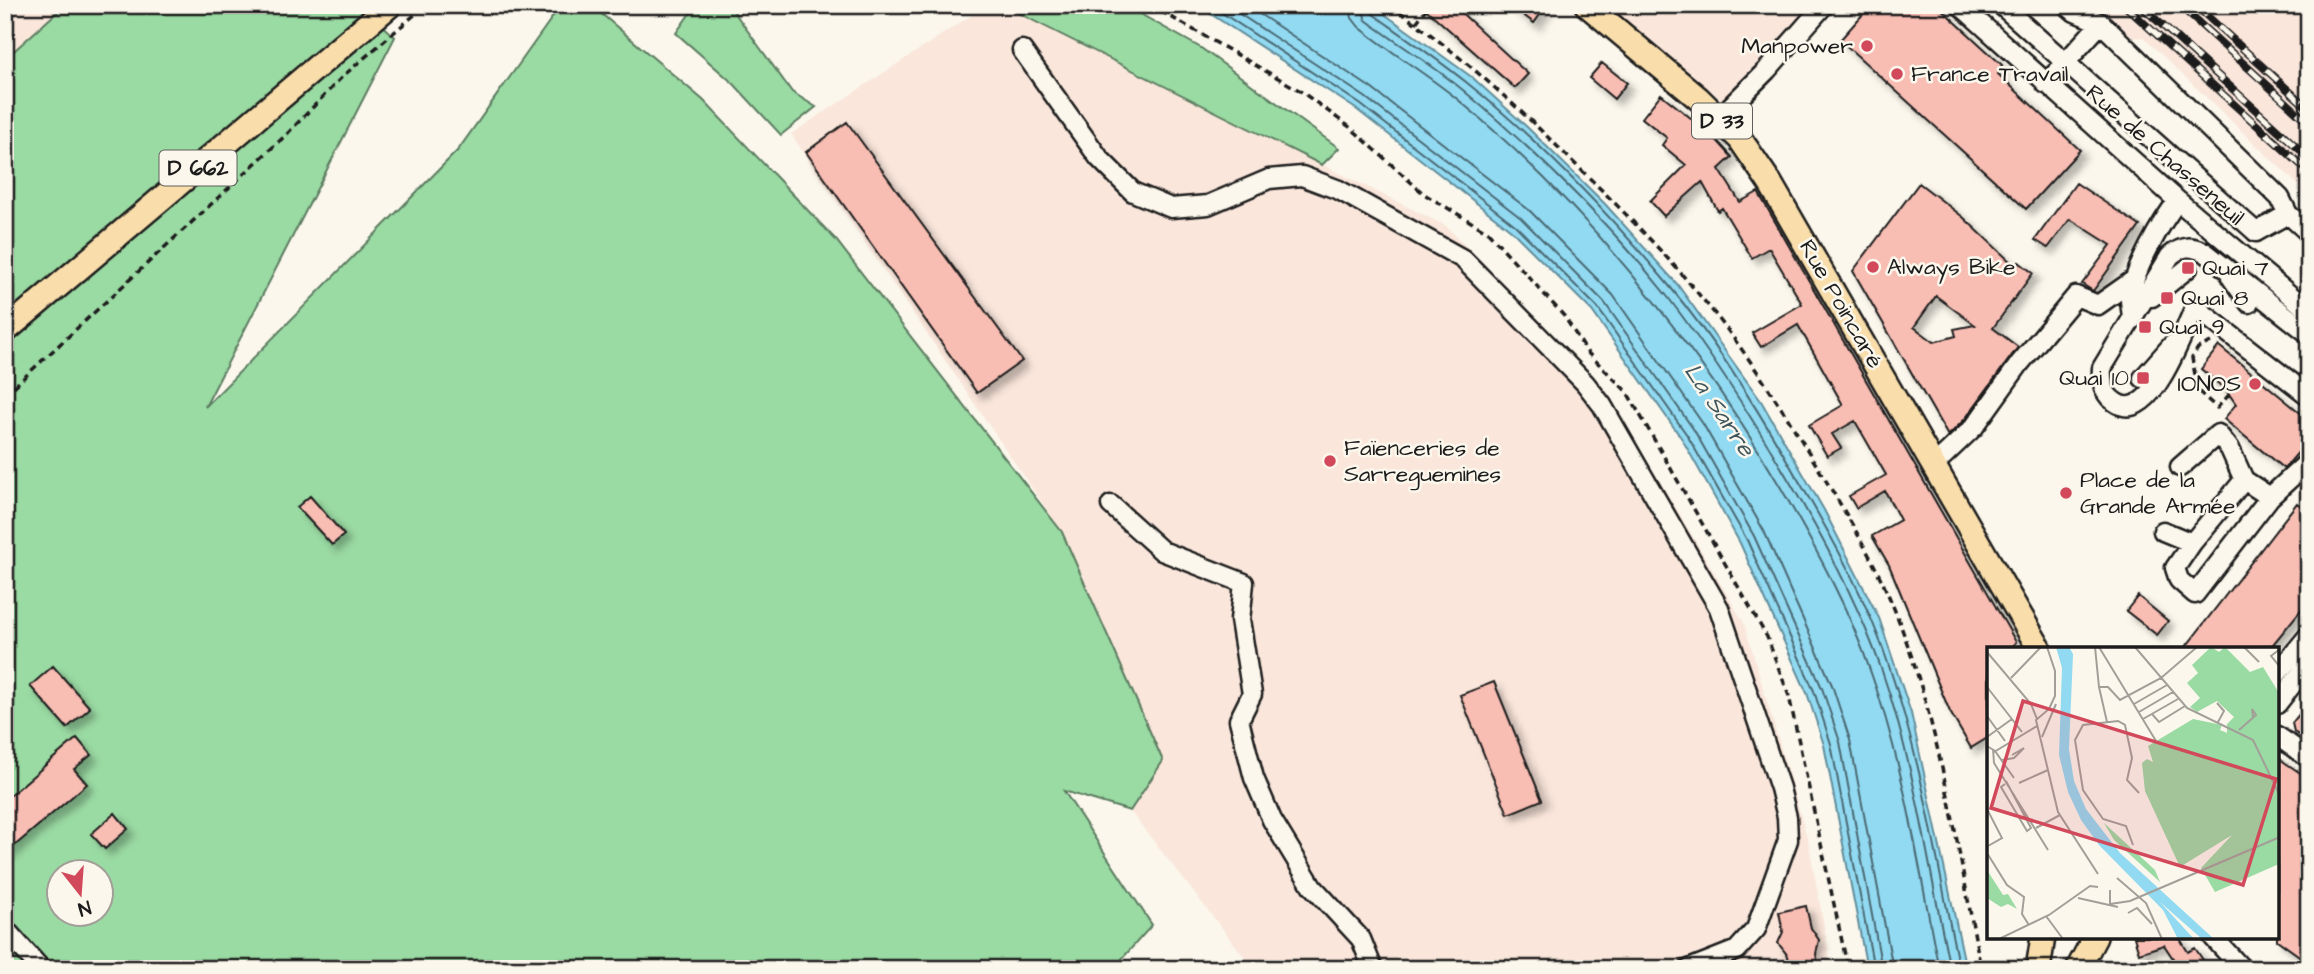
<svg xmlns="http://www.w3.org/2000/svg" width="2314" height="974" viewBox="0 0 2314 974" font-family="'Architects Daughter',sans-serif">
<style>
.built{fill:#fae6db}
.green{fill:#9adaa3;stroke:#5b7b60;stroke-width:2;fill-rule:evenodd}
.water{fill:#91daf2;stroke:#628e9c;stroke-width:2}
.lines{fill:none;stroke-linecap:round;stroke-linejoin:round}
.shore{stroke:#4b6872;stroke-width:2}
.building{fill:#f8bdb3;stroke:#1c1c1c;stroke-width:2;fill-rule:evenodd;filter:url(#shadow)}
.minor-casing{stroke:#1c1c1c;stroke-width:23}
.major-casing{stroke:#1c1c1c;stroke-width:28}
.path{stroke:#1c1c1c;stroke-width:3.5;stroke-dasharray:7 5;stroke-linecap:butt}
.minor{stroke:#fbf7ec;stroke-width:18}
.major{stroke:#f9deab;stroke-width:23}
.rail-casing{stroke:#1c1c1c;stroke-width:8}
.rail{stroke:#fbf7ec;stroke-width:5;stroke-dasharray:16;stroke-linecap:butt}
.poi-dot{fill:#d1495b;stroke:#fbf7ec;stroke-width:2.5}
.labels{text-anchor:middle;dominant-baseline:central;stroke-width:5;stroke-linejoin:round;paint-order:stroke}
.shield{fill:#fbf7ec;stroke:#5f5e5a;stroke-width:2}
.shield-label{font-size:21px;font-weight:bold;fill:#1c1c1c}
.poi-label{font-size:23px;fill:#1c1c1c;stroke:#fbf7ec;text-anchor:start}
.street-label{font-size:23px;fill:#1c1c1c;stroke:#fbf7ec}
.water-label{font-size:24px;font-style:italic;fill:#3f555c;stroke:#fbf7ec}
.inset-road{fill:none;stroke:#a29f99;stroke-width:2}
.view{fill:#d1495b;fill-opacity:0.15;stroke:#d1495b;stroke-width:3.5}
.inset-edge{fill:none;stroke:#1c1c1c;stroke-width:3.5}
</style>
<defs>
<filter id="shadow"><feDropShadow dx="6" dy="6" stdDeviation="3.5" flood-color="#0004"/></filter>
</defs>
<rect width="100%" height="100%" fill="#fbf7ec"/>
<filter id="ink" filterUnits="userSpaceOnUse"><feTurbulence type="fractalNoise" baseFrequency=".0143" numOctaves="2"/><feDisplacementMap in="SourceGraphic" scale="14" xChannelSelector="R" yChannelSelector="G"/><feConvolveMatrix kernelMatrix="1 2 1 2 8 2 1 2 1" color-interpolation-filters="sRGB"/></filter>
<g filter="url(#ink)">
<path class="built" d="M 5,5 L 65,5 L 5,59 Z
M 987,5 L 1002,5 L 1446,226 L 1605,389 L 1744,623 L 1808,840 L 1832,969 L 1334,969 L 1329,962 L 1319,969 L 1254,969 L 1130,811 L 1163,761 L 1062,532 L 791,134 Z
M 1604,5 L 1829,5 L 1733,109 Z
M 2093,5 L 2309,5 L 2309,195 L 2143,37 L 2129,38 Z"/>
<path class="green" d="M 65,5 L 362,5 L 395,37 L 205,407 L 458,150 L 561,5 L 591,5 L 703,100 L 836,240 L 1062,532 L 1163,761 L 1130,811 L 1064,791 L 1152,925 L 1113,969 L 5,969 L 5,59 ZM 60,872 L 102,872 L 102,914 L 60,914 Z
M 729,5 L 792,92 L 816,107 L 781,135 L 734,84 L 676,33 L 695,6 Z
M 1002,5 L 1124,5 L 1201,48 L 1339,148 L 1322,165 Z"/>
<path class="water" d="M 1197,5 L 1372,5 L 1473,78 L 1528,128 L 1605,204 L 1677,284 L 1761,401 L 1824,510 L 1879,618 L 1911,713 L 1966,969 L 1867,969 L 1824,745 L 1807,693 L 1740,543 L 1682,439 L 1592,311 L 1511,230 L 1356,109 Z"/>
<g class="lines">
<path class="shore" d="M 1210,5 L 1360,104 L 1515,225 L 1597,307 L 1687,435 L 1747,540 L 1814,691 L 1831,744 L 1874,969
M 1226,5 L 1365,97 L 1521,218 L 1604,302 L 1694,430 L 1754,536 L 1822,688 L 1840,742 L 1882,969
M 1246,5 L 1371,88 L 1529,210 L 1613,295 L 1703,424 L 1764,531 L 1832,685 L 1850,740 L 1893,969
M 1350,5 L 1352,18 L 1359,27 C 1390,52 1425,73 1456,98 C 1589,208 1694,340 1781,488 C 1815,547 1849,608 1871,673 C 1905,768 1919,871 1939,969
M 1361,5 L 1366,20 C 1398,44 1433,65 1464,91 C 1536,152 1608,222 1667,296 C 1713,356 1753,419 1791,484 C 1826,543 1859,605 1882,671 C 1915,766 1929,870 1950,969
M 1369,5 L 1373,14 C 1404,36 1436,58 1466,82 C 1541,142 1610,215 1671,288 C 1719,346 1759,411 1796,476 C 1832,537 1868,601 1890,669 C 1923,766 1938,869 1959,969"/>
</g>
<path class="building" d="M 1421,5 L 1453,5 L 1528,74 L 1515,88 Z
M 1510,5 L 1547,5 L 1534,23 Z
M 1871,5 L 1937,5 L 2002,65 L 1998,74 L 2080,150 L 2026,209 L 1840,40 Z
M 1602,63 L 1627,83 L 1614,99 L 1589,78 Z
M 1661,94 L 1713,136 L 1732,157 L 1719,169 L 1740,202 L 1758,192 L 2016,642 L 2010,648 L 1989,648 L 1989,737 L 1971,748 L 1950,712 L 1889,565 L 1872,536 L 1900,520 L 1885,491 L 1856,508 L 1849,496 L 1886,475 L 1855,421 L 1832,434 L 1841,448 L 1827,456 L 1809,425 L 1843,405 L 1798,325 L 1761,347 L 1752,333 L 1802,304 L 1769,248 L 1752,258 L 1722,208 L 1718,211 L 1702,182 L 1664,216 L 1650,201 L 1686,165 L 1662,145 L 1667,138 L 1642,118 Z
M 847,122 L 1022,361 L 977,393 L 806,152 Z
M 1919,183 L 1963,217 L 2016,267 L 2019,262 L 2033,273 L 1993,328 L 2018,347 L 1965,419 L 1948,436 L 1853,271 ZM 1936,296 L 1975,325 L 1954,329 L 1956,336 L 1934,342 L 1914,327 Z
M 2076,183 L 2140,226 L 2093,291 L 2082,284 L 2111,245 L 2070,219 L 2048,248 L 2035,240 Z
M 2219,346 L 2309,420 L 2309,445 L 2303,452 L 2300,450 L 2284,469 L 2224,419 L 2236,404 L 2226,390 L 2201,369 Z
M 310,496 L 344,535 L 332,545 L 297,507 Z
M 2297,503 L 2309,512 L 2309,600 L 2270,648 L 2185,648 Z
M 2138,596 L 2168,621 L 2157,635 L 2126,611 Z
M 53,666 L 90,708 L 67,728 L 30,686 Z
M 1494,682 L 1542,800 L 1508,814 L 1460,695 Z
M 2309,702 L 2309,742 L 2294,732 L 2292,723 Z
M 77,738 L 91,755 L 74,769 L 87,784 L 5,854 L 5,800 Z
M 2277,757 L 2309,779 L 2309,963 L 2277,940 Z
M 115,813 L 128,829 L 105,849 L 91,834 Z
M 1806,906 L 1811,928 L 1819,940 L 1816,954 L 1819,969 L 1790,969 L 1788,956 L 1778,943 L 1783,932 L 1779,912 Z
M 2134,937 L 2179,937 L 2188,952 L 2195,948 L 2209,969 L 2180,969 L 2164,945 L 2139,953 Z"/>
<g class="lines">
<g class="minor-casing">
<path id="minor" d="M 1960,5 L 2178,201 L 2309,311
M 2001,5 L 2256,232
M 2067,5 L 2075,12 L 2101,23 L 2280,198 L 2288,214 L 2256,232
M 1022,50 L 1099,158 L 1133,192 L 1171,208 L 1208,205 L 1269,179 L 1302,176 L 1339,190 L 1463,259 L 1585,383 L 1602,405 L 1719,608 L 1780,788 L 1787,817 L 1788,840 L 1756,929 L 1737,950 L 1689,969
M 2046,84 L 2101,23
M 1719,118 L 1767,70 L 1824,5
M 2288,214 L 2309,233
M 2231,277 L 2249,303
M 2152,297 L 2188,268
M 2195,307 C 2184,329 2151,428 2115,402 C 2103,394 2101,382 2102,368 L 2170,256 C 2183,245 2191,246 2205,252 L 2309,334
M 2195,307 L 2309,396
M 2132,320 C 2132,313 2130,305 2130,299 C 2132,273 2162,220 2178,201
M 2143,378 L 2173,344
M 1934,465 L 1974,427 L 2020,363 L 2076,296 L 2098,305 L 2135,279
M 2180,467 L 2218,434 L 2230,449 L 2244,480
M 2270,497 L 2244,480 L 2192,543 L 2175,568 L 2179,580 L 2195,594 L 2270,497 L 2309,461
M 1111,505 L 1162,551 L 1244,583 L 1240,620 L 1252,694 L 1239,720 L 1254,778 L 1272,820 L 1312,886 L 1361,939 L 1373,969
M 2163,531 L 2192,543
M 2277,674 L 2309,635
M 2277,704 L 2309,663
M 2277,736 L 2309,758
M 5,929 L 41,969
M 2213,937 L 2242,969"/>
</g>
<g class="major-casing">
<path id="major" d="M 1587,5 L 1698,98 L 1740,139 L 1770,183 L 2039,648
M 5,331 L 390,5
M 2038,969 L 2043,937
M 2078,969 L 2095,937"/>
</g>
<path class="path" d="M 1150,5 L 1299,90 L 1351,128 L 1424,194 L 1488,232 L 1564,316 L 1587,352 L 1627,392 L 1767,637 L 1789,696 L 1848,969
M 1390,5 C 1454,49 1513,102 1568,157 C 1614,202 1660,247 1701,297 C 1745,349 1782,408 1817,466 C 1846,513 1877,564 1897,616 C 1941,729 1958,851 1981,969
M 1416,23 L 1429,5
M 2211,342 L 2198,348 L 2192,358 L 2198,391 L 2217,408 L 2229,395
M 5,395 L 286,135 L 342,77 L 426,5"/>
<use href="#minor" class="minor"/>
<use href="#major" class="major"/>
<g class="rail-casing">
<path id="rail" d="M 2124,5 L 2309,172
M 2140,5 L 2309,158
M 2179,5 L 2309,123
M 2195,5 L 2309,109"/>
</g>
<use href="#rail" class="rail"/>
</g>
</g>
<g class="poi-dot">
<circle cx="1867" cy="46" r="7"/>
<circle cx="1897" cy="74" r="7"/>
<circle cx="1873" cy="267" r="7"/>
<rect x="2181" y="261" width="14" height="14" rx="3.5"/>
<rect x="2160" y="291" width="14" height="14" rx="3.5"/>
<rect x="2138" y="320" width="14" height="14" rx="3.5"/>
<rect x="2136" y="371" width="14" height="14" rx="3.5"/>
<circle cx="2255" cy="384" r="7"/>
<circle cx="1330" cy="461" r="7"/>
<circle cx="2066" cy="493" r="7"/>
</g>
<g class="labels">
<g class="shield">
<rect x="1692" y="103.5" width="60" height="35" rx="5"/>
<rect x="159.5" y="150.5" width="77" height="35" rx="5"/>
</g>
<g class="shield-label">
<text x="1722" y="121">D 33</text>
<text x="198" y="168">D 662</text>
</g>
<g class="poi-label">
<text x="1853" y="46" text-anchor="end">Manpower</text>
<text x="1911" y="74">France Travail</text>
<text x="1887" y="267">Always Bike</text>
<text x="2202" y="268">Quai 7</text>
<text x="2181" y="298">Quai 8</text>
<text x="2159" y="327">Quai 9</text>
<text x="2129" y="378" text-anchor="end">Quai 10</text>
<text x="2241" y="384" text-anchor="end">IONOS</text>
<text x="1344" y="448">Faïenceries de<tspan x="1344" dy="26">Sarreguemines</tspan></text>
<text x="2080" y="480">Place de la<tspan x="2080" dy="26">Grande Armée</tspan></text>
</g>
<g class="street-label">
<text transform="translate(2165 155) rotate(41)">Rue de Chasseneuil</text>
<text transform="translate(1841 304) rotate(60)">Rue Poincaré</text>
</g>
<g class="water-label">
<text transform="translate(1719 410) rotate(56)">La Sarre</text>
</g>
</g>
<g transform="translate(1987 647)">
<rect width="292" height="292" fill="#fbf7ec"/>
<path d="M 224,0 L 232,5 L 238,0 L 263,25 L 276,20 L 292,46 L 292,217 L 228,245 L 214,221 L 245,188 L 193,220 L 158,144 L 155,116 L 160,112 L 166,115 L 161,99 L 206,72 L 235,78 L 233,83 L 240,86 L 240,77 L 247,70 L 230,54 L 210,65 L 203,60 L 213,51 L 200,36 L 211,26 L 205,18 ZM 117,176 L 168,223 L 173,235 L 127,193 ZM 0,223 L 16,248 L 21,247 L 30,262 L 21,257 L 14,260 L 0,251 Z" fill="#9adaa3"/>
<path d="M 69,0 L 82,0 L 86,7 L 82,102 L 87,134 L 99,162 L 133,206 L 227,292 L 215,292 L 173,255 L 207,292 L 191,292 L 176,263 L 112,198 L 94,173 L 81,145 L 72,108 L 75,21 Z" fill="#91daf2"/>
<path class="inset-road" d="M 60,0 L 68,24 L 68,49 L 62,62 L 49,73 L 71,165 L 111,227M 108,0 L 112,40 L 121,40 L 133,53 L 174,31 L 210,0M 112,0 L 169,94M 148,0 L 200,61 L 266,93 L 293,149M 257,0 L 272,15M 293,2 L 284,9 L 293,20M 0,5 L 44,57 L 50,72M 24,31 L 54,0M 0,40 L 35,85M 112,40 L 120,75M 230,56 L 237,64 L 231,75M 147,57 L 180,38M 152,65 L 186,45M 165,67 L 172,75 L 198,59M 0,69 L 18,94M 156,72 L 191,52M 252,83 L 269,68 L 265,62 L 266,70M 0,90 L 25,72M 55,90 L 69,57M 0,99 L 8,104 L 27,131M 6,102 L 7,116 L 61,203M 7,105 L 50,79M 15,113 L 27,111 L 37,101 L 25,108M 32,136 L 61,123M 18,137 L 14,140 L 40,184 L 44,181 L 19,134M 0,162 L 15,191 L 1,199M 49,181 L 73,168M 146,198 L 139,179 L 116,172 L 96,143 L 88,93 L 96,78 L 131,74 L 138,78 L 145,111 L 140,133 L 152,146M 0,206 L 20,238 L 37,250 L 35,267 L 42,278M 130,231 L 159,256 L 175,292M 123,243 L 123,257 L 143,254 L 293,190M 91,251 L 131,260M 141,266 L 150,261 L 165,277M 59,269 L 76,292M 12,292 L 62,268 L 103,239 L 111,240"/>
<path class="view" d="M 36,54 L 289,132 L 256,238 L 4,161 Z"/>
<rect width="292" height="292" class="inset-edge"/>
</g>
<rect width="2314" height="974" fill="none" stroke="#fbf7ec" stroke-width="28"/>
<rect x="14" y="14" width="2286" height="946" fill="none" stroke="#1c1c1c" stroke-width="2.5" filter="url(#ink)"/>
<g transform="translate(80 893) rotate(163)"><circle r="33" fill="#fbf7ec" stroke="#a29f99" stroke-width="2"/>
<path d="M0-5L12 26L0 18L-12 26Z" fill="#d1495b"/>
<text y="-10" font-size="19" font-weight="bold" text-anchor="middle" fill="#1c1c1c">N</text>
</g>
</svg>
